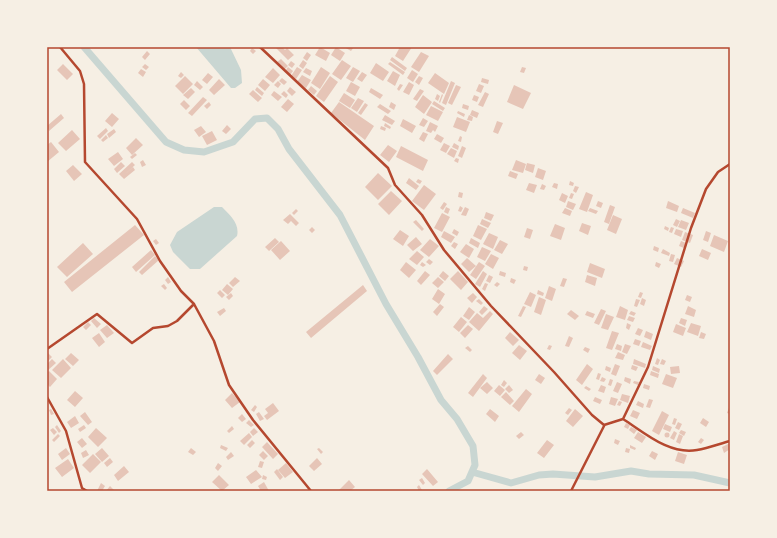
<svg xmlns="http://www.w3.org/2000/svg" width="777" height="538" viewBox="0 0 777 538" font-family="Signika,sans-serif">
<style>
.water{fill:#c9d6d2}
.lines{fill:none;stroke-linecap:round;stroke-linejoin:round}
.canal{stroke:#c9d6d2;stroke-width:7}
.building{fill:#e6c5b7}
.minor{stroke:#b5482f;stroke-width:2.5}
.neatline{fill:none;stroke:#b5482f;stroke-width:1.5}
</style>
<rect width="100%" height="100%" fill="#f6efe4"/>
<path class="water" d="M 196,47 L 230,47 L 241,70 L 242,83 L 235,88 L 231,88 Z
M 214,207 L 222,207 C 230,215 240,224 237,236 L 200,269 L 190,269 L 173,252 L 170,245 L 177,232 Z"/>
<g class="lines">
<path class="canal" d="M 84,47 L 166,142 L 184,150 L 204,152 L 233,142 L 255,119 L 267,118 L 278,129 L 289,149 L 340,215 L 386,304 L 418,357 L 441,400 L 457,419 L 473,446 L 475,465 L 468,481 L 449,491
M 472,472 L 511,483 L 539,475 L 553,474 L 595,477 L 631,471 L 649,474 L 694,475 L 730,483"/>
</g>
<path class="building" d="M 277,47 L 282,47 L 285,50 L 287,48 L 294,55 L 288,60 L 276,48 Z
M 320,47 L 330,53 L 326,61 L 315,55 Z
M 336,47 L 345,53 L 340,61 L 331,55 Z
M 344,47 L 354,47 L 351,51 Z
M 400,47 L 412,47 L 403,61 L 395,56 Z
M 252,48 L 256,51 L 253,54 L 250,51 Z
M 147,51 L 150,54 L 145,60 L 142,57 Z
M 307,52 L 311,55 L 307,61 L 303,58 Z
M 421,52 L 429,56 L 419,72 L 411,67 Z
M 392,57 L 407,68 L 405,71 L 390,60 Z
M 281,59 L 288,66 L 284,70 L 277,62 Z
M 303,60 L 307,63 L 303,69 L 299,66 Z
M 342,60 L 351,66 L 341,80 L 332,74 Z
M 291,61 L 295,64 L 292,68 L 288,65 Z
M 390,62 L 405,72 L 403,75 L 388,64 Z
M 376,63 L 389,72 L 383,81 L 370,73 Z
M 63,64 L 73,74 L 67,80 L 57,70 Z
M 145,64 L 149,67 L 146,70 L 142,67 Z
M 288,67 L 293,71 L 290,75 L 285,71 Z
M 297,67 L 302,70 L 296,79 L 291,76 Z
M 321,67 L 330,73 L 320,89 L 311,83 Z
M 353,67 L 360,71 L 353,82 L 346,78 Z
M 522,67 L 526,68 L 524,73 L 520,72 Z
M 273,68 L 280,75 L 273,83 L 265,77 Z
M 306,68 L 312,71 L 310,76 L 303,72 Z
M 141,69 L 146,72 L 143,77 L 138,73 Z
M 412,70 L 418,74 L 413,82 L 407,78 Z
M 393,71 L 400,75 L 395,86 L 387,81 Z
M 181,72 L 184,75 L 181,78 L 178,76 Z
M 362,72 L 367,75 L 362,82 L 357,79 Z
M 208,73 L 213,77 L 207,84 L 202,80 Z
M 435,73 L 449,83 L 444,94 L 428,83 Z
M 302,75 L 311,80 L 306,88 L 297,82 Z
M 185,76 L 193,84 L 183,94 L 175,86 Z
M 330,76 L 338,82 L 324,102 L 316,96 Z
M 419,76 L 423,78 L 419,85 L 415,82 Z
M 282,78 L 287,82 L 284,85 L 279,81 Z
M 482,78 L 489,80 L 488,84 L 481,82 Z
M 219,79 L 225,85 L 214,95 L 209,90 Z
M 263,79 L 270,85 L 265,91 L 258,85 Z
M 197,81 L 203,87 L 200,90 L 194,85 Z
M 278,81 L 281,84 L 278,88 L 274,85 Z
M 451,81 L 455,83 L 446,105 L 442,103 Z
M 351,82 L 360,87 L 355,96 L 346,91 Z
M 409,82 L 414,85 L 409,95 L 403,92 Z
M 400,84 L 403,85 L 399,91 L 397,89 Z
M 479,84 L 484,86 L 481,93 L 476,91 Z
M 456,85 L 461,87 L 452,105 L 448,103 Z
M 514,85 L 531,93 L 523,109 L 507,102 Z
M 311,86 L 317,91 L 314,95 L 308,90 Z
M 257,87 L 264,93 L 262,96 L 255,90 Z
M 290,87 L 296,92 L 292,96 L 287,91 Z
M 191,88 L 195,92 L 188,99 L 183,95 Z
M 371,88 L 383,95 L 380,99 L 369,92 Z
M 420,89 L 424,91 L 417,101 L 413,99 Z
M 253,90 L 262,98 L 258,102 L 249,94 Z
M 274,91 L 282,97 L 278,101 L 271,95 Z
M 284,91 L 288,95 L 286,98 L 281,94 Z
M 485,92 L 489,94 L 483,107 L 478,105 Z
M 344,93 L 355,100 L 350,108 L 339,101 Z
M 437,94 L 440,96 L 438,101 L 435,99 Z
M 442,94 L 443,95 L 440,103 L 439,102 Z
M 423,95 L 432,102 L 424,114 L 415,107 Z
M 474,95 L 479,97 L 477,102 L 472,100 Z
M 203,97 L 207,100 L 192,116 L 188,113 Z
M 358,98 L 364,101 L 357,112 L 351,108 Z
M 288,99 L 294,104 L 287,112 L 281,107 Z
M 184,100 L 190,106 L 186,110 L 180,104 Z
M 434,101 L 445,108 L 443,111 L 432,104 Z
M 209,102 L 211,105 L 207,109 L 204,106 Z
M 339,102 L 374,126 L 365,140 L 331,113 Z
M 391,102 L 396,105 L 394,110 L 389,107 Z
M 365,103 L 368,105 L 361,115 L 358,113 Z
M 380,104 L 391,111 L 388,114 L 377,107 Z
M 463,104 L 469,106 L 468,110 L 462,108 Z
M 431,106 L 443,112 L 438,121 L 426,115 Z
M 472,110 L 479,113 L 477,118 L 470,115 Z
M 458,111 L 465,114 L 464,117 L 457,113 Z
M 112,113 L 119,119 L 112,127 L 105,121 Z
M 61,114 L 64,118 L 49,131 L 47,126 Z
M 385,115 L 395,121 L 392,125 L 382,120 Z
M 469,115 L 473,117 L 472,121 L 467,120 Z
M 457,117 L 470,122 L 466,132 L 453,127 Z
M 423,118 L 428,121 L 424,127 L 419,125 Z
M 403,119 L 416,126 L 412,133 L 400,126 Z
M 497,121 L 503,123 L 498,134 L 493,132 Z
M 430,122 L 438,126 L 435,132 L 433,130 L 431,133 L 426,131 Z
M 385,123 L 391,127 L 390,129 L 384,126 Z
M 227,125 L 231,129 L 226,134 L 222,131 Z
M 201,126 L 206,132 L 199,137 L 194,130 Z
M 381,126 L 386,128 L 385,131 L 380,129 Z
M 106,128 L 108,131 L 100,139 L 97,136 Z
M 114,129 L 116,132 L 109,138 L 107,134 Z
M 72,130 L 80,139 L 66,151 L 58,143 Z
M 212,131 L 217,140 L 207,145 L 202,136 Z
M 423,132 L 428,134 L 424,142 L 419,139 Z
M 437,134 L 444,138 L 441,143 L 434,139 Z
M 106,135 L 108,138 L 103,142 L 101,140 Z
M 460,136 L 462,137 L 461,142 L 458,141 Z
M 136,138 L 143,145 L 132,155 L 126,148 Z
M 51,142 L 59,152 L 47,162 L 47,145 Z
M 444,143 L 450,146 L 446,153 L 440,150 Z
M 454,143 L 459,146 L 458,150 L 452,147 Z
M 388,145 L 397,151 L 389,162 L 380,155 Z
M 401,146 L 428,160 L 423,171 L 396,157 Z
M 462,146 L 466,148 L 462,158 L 458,156 Z
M 451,148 L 457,151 L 454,158 L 447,154 Z
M 118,152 L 123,159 L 114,166 L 108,159 Z
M 135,153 L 137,155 L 132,159 L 130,157 Z
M 456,158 L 459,159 L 458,163 L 454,161 Z
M 143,160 L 146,165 L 142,167 L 140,162 Z
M 516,160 L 526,164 L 523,173 L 512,170 Z
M 121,162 L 125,166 L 117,173 L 114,169 Z
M 132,162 L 135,165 L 122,177 L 119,174 Z
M 527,163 L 535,165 L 533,173 L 525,170 Z
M 73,165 L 82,174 L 74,181 L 66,171 Z
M 133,167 L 135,170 L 124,179 L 122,177 Z
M 538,168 L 546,171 L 543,180 L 535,177 Z
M 510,171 L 518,174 L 516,179 L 508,176 Z
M 378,173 L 392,186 L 378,200 L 365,187 Z
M 409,178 L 419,186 L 416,190 L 406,183 Z
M 418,179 L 422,181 L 420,184 L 416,182 Z
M 570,181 L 574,183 L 573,186 L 569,185 Z
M 529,183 L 537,185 L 534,193 L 526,190 Z
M 554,183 L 558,184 L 557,189 L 552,187 Z
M 542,184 L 546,186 L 544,190 L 540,189 Z
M 424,185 L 436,194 L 424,210 L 412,201 Z
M 575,186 L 579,187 L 576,193 L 573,191 Z
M 391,191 L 402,201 L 389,215 L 378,204 Z
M 459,192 L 463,193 L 462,198 L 458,197 Z
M 586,192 L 593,195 L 587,212 L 579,209 Z
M 562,193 L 568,196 L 565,203 L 559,200 Z
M 571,193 L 574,194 L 572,199 L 569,198 Z
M 568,201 L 576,204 L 573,210 L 566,207 Z
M 598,201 L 603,203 L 601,208 L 596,206 Z
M 668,201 L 679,206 L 677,212 L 666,208 Z
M 444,202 L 447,204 L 443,210 L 440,208 Z
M 610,205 L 615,207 L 609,224 L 604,222 Z
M 460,206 L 463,208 L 461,212 L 458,211 Z
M 446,207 L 450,209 L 448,214 L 444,212 Z
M 465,207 L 469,209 L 466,216 L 461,215 Z
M 565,208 L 572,211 L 570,216 L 562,213 Z
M 590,208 L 598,211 L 596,214 L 588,211 Z
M 683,208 L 695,213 L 693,218 L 681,213 Z
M 296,209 L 298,211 L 294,215 L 292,213 Z
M 486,212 L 494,215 L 491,221 L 484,218 Z
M 442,213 L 450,217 L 442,232 L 434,228 Z
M 290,214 L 299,223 L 296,226 L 291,221 L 288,224 L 283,220 Z
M 613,215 L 622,219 L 616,234 L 607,230 Z
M 482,219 L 491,223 L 488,228 L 480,224 Z
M 676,219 L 680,221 L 677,227 L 673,225 Z
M 416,220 L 424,229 L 422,231 L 413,222 Z
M 681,220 L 689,223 L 686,230 L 678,227 Z
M 582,223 L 591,226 L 588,235 L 579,231 Z
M 555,224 L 565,228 L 561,240 L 550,236 Z
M 135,225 L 144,235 L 72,292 L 64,282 Z
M 478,225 L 487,229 L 481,240 L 473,236 Z
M 665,226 L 669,228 L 668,231 L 664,229 Z
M 312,227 L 315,230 L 312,233 L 309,230 Z
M 671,227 L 674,228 L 672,233 L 669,232 Z
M 527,228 L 533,230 L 530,239 L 524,237 Z
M 454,229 L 459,232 L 457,236 L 452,233 Z
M 676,229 L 683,231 L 681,237 L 674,234 Z
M 400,230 L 409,236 L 403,246 L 393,239 Z
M 444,231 L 455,237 L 451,243 L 441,237 Z
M 706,231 L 711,233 L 708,242 L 703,240 Z
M 685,232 L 693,235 L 690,243 L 682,240 Z
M 489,233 L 498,237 L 493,249 L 483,244 Z
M 714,235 L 728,241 L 724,252 L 710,246 Z
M 416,237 L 422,244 L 413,251 L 407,245 Z
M 275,238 L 279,242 L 269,251 L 265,247 Z
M 471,238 L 480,243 L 478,248 L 469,243 Z
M 156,239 L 159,243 L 156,245 L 153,241 Z
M 430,239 L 439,246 L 429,257 L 420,250 Z
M 500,240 L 508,244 L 502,254 L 494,250 Z
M 281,241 L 290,251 L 280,260 L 271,250 Z
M 681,241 L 686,243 L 684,248 L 679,246 Z
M 454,242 L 458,244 L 455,249 L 451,246 Z
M 83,243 L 93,254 L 67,277 L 57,267 Z
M 466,244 L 474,249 L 469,258 L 460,252 Z
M 654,246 L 659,248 L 658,252 L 653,250 Z
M 482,247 L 491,251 L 485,261 L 477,257 Z
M 663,249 L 670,253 L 669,256 L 661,253 Z
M 702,249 L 711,253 L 708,260 L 699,256 Z
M 151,250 L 155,255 L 136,272 L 132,267 Z
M 417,251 L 424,257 L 417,265 L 409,259 Z
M 491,254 L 499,258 L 493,269 L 485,264 Z
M 671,254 L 675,255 L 673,262 L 669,261 Z
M 155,256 L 159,260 L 142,275 L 139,272 Z
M 467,258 L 476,266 L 469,272 L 461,264 Z
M 677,258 L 684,261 L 681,267 L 674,264 Z
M 429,259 L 433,262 L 430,265 L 426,262 Z
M 406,262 L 416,270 L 409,278 L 400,270 Z
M 422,262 L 426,265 L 423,267 L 420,265 Z
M 479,262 L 485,266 L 476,279 L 470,275 Z
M 656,262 L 661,264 L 659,268 L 655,266 Z
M 590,263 L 605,269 L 602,278 L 587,272 Z
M 524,266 L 528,267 L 527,271 L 523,270 Z
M 425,271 L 430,275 L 421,285 L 417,281 Z
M 443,271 L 449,276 L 445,281 L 439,276 Z
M 458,271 L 468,282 L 461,290 L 450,279 Z
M 483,271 L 487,274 L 480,287 L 475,284 Z
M 500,271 L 506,273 L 505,277 L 499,275 Z
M 489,275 L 493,277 L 490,283 L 486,281 Z
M 587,275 L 597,278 L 595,286 L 585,282 Z
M 168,277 L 171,282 L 168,284 L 165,280 Z
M 235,277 L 240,281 L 233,287 L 229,283 Z
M 438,277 L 444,282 L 438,288 L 432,283 Z
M 511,278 L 516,280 L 514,284 L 510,282 Z
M 563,278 L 567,279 L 564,287 L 560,286 Z
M 497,282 L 500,284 L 497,287 L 494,285 Z
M 485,283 L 488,284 L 485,291 L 482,289 Z
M 164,284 L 167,288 L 165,290 L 161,286 Z
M 227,284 L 233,289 L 228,295 L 222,290 Z
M 363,285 L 367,291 L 311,338 L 306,332 Z
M 549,286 L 556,289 L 552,301 L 545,298 Z
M 438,289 L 445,294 L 439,304 L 432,299 Z
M 220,290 L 225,295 L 222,298 L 217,293 Z
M 538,290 L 544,293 L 543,296 L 537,294 Z
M 530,292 L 536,295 L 531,307 L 524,304 Z
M 640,292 L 643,293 L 641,298 L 638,297 Z
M 231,293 L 233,296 L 229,300 L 226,297 Z
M 473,293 L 477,297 L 472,303 L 467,298 Z
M 687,295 L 692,297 L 690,302 L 685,300 Z
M 539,297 L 546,300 L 541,315 L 534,312 Z
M 642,298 L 646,300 L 644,306 L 640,304 Z
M 479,299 L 483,303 L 481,305 L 476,301 Z
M 636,299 L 640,300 L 637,307 L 634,306 Z
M 440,304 L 444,307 L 437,316 L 433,312 Z
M 484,306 L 488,309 L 482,315 L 479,312 Z
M 523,306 L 526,307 L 521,317 L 518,316 Z
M 620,306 L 628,310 L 625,320 L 616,317 Z
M 688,306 L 696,310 L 694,317 L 685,314 Z
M 469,307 L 475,312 L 469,320 L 463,316 Z
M 224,308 L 226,311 L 220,316 L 217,312 Z
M 601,309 L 606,311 L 599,325 L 594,323 Z
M 571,310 L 579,316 L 575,320 L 567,314 Z
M 490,311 L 493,314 L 479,331 L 469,322 L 477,313 L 483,318 Z
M 587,311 L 595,314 L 593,318 L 585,315 Z
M 631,311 L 636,313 L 634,316 L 629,314 Z
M 606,314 L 614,317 L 608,330 L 601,328 Z
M 629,316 L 635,318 L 633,322 L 627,320 Z
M 461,317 L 467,322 L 459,332 L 453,327 Z
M 94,318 L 101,324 L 97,328 L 91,321 Z
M 681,318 L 687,320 L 685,326 L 679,323 Z
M 88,322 L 91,325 L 86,330 L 83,327 Z
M 627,323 L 631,325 L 629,330 L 626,328 Z
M 691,323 L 701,326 L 698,336 L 687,332 Z
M 676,324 L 686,328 L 683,336 L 673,332 Z
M 107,325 L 114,333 L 107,338 L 100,330 Z
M 468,325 L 473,329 L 465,338 L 460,333 Z
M 638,328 L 643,330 L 640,336 L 635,334 Z
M 612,331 L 619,333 L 612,350 L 606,348 Z
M 646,331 L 653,334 L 651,340 L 644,337 Z
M 510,332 L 519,340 L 513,346 L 505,338 Z
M 701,332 L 706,334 L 704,339 L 699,338 Z
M 99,333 L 105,342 L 99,347 L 92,338 Z
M 569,336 L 573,338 L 569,347 L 565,346 Z
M 635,339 L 641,341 L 639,346 L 633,344 Z
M 643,342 L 652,346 L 650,350 L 641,347 Z
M 617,344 L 622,346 L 621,351 L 615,349 Z
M 625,344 L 631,346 L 627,354 L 622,352 Z
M 519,345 L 527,351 L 520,360 L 512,353 Z
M 549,345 L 552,346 L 550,350 L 547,349 Z
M 468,346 L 472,350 L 470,352 L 465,348 Z
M 585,347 L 590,349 L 588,353 L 583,350 Z
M 47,352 L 52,357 L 47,362 Z
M 618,352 L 625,355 L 623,360 L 615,358 Z
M 71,353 L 79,360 L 73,366 L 65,359 Z
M 448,354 L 453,359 L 437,375 L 433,371 Z
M 657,358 L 660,360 L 658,365 L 655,364 Z
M 52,359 L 56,363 L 47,371 L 47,364 Z
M 63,359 L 71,368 L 61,378 L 52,370 Z
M 634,359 L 646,364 L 645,368 L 633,364 Z
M 662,359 L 666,361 L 664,365 L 660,364 Z
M 587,364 L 593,369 L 582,385 L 576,380 Z
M 615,364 L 620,366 L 616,376 L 611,374 Z
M 632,365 L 638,367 L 636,371 L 631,369 Z
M 606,366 L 611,368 L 610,372 L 605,370 Z
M 653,366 L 660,369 L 659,373 L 652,370 Z
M 679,366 L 680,373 L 671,374 L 670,367 Z
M 49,371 L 57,379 L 50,387 L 47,384 L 47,373 Z
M 651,371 L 659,374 L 658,378 L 650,375 Z
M 598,373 L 601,374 L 599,380 L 596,379 Z
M 483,374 L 487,378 L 473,397 L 468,393 Z
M 539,374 L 545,378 L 541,384 L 535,380 Z
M 666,374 L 677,378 L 673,388 L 662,384 Z
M 602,377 L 606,379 L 604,382 L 600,381 Z
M 625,377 L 631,379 L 630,384 L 624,381 Z
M 610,379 L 613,380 L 611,386 L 608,385 Z
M 504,380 L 507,383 L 504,387 L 501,385 Z
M 634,381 L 639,382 L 638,385 L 633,383 Z
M 487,382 L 493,388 L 487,394 L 480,388 Z
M 617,382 L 622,384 L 618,393 L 613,391 Z
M 644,384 L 650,386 L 649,390 L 643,388 Z
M 499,385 L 505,390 L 500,396 L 494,391 Z
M 509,385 L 513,390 L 509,393 L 505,389 Z
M 601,385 L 606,387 L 604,393 L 598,391 Z
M 586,386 L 591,389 L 589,391 L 584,388 Z
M 526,389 L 532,394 L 519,412 L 512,406 Z
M 75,391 L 83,398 L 75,407 L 67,400 Z
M 506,392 L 514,401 L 510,405 L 501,397 Z
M 232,393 L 240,402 L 232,408 L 225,400 Z
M 622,394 L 630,396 L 628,403 L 620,400 Z
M 595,397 L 602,400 L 600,404 L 593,401 Z
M 611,397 L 618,399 L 615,406 L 609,404 Z
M 649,399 L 653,400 L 650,408 L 646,407 Z
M 619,401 L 622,402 L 620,406 L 617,405 Z
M 638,401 L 644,404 L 643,408 L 636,405 Z
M 273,403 L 279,411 L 267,420 L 264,416 L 268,413 L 265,409 Z
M 255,405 L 257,407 L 254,412 L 251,410 Z
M 730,405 L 730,414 L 727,413 Z
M 569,408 L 572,410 L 568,415 L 565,413 Z
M 51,409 L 54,414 L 51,415 L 49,410 Z
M 490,409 L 499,416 L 495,422 L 486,414 Z
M 575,409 L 583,416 L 573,427 L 566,421 Z
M 633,410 L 640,413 L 637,419 L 630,416 Z
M 662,411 L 669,415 L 659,435 L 652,431 Z
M 85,412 L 92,422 L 88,425 L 80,416 Z
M 259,412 L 264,419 L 260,421 L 256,414 Z
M 242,414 L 246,419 L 242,422 L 238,418 Z
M 75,416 L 79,423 L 71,428 L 67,422 Z
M 674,418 L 677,419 L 675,425 L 672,424 Z
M 703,418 L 709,422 L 706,427 L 700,423 Z
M 249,420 L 254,425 L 251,427 L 246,423 Z
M 678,422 L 682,424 L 679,430 L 675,428 Z
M 626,423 L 630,425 L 628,429 L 624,427 Z
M 665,424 L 672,427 L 670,432 L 663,429 Z
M 57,425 L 61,431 L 59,433 L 55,427 Z
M 84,425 L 86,428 L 80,432 L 78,429 Z
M 232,426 L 234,429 L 229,433 L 227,431 Z
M 631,427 L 637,430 L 634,434 L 629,430 Z
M 53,428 L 57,432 L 54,435 L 50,430 Z
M 96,428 L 107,438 L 98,447 L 88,437 Z
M 254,428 L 258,432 L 253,436 L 250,432 Z
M 681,430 L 686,432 L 684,436 L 679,433 Z
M 674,431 L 677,433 L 674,440 L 670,438 Z
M 521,432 L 524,435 L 519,439 L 516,436 Z
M 638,432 L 646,437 L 642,443 L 634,438 Z
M664.5 435a2.5 2.5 0 1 1 5 0a2.5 2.5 0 1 1-5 0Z
M 249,433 L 252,437 L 244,445 L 240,441 Z
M 58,434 L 60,436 L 54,442 L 52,440 Z
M 679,434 L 683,436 L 680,444 L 676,442 Z
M 82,438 L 87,444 L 82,448 L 77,442 Z
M 701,438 L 704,440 L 701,444 L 698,442 Z
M 615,439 L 620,441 L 618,445 L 614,443 Z
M 252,440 L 255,443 L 250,448 L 247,445 Z
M 547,440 L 554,445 L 544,458 L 537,453 Z
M 267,442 L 278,454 L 273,459 L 262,447 Z
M 730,443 L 730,449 L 724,453 L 722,447 Z
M 221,445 L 228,448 L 226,451 L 220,448 Z
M 630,445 L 636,448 L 635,450 L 630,448 Z
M 66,448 L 70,454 L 62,460 L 58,454 Z
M 102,448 L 109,456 L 102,462 L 95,454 Z
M 191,448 L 196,452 L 193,455 L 188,452 Z
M 319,448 L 323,452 L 321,454 L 317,449 Z
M 626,448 L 630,449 L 629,453 L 625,452 Z
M 86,450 L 89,455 L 83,458 L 81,453 Z
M 263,451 L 268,456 L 264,460 L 259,455 Z
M 652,451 L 658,454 L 655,460 L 649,456 Z
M 231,452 L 234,456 L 228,460 L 226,457 Z
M 678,452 L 687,455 L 684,464 L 675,461 Z
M 93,454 L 101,462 L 90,473 L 82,465 Z
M 110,458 L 113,462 L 107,467 L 104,463 Z
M 317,458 L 322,464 L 314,471 L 309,466 Z
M 68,459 L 74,468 L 62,477 L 55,468 Z
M 260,461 L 264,462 L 262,468 L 258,467 Z
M 218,463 L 222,466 L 218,471 L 215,468 Z
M 286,463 L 293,472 L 285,478 L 278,470 Z
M 124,466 L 129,472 L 118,481 L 114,475 Z
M 277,469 L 283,477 L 280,480 L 274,472 Z
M 427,469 L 438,482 L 433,486 L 422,474 Z
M 256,470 L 262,477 L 251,484 L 246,477 Z
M 219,475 L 229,485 L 222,491 L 212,482 Z
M 263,475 L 267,477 L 266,480 L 262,479 Z
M 422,478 L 425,483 L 423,485 L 419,480 Z
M 349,480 L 355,487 L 350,491 L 341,491 L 339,490 Z
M 264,482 L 269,491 L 261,491 L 258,486 Z
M 101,483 L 105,486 L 102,491 L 97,491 Z
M 419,485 L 422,490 L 419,491 L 417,487 Z
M 110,486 L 115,491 L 106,491 Z"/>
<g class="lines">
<path class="minor" d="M 60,47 L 80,71 L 84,84 L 85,162 L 137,219 L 160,261 L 181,291 L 194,304 L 214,341 L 229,385 L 253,420 L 311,491
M 260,47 L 388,168 L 395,185 L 422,215 L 444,250 L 491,306 L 554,372 L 592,415 L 604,425 L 623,419 L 648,367 L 691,228 L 706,189 L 718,172 L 730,164
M 47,349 L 97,314 L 132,343 L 153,328 L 168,326 L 177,321 L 194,304
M 47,397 L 66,431 L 82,488 L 87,491
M 623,419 C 645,433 669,455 697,450 C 708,448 719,444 730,441
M 571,491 L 604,426"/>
</g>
<rect width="777" height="538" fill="none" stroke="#f6efe4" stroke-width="96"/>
<rect x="48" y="48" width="681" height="442" class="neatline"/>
</svg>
